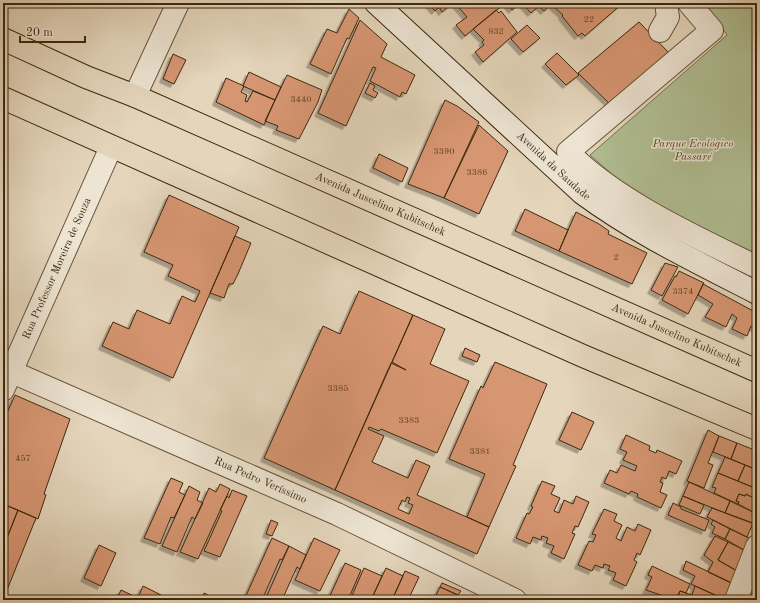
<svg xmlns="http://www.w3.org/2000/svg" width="760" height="603" viewBox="0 0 760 603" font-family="'Old Standard TT',serif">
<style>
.green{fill:#b0be93;stroke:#767450}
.building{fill:#d79672;stroke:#3d290d;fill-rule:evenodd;filter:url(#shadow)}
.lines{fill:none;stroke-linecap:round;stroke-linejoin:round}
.street-casing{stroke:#675438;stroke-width:24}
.secondary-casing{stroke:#3d290d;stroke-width:24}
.primary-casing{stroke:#3d290d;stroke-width:24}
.street{stroke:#ede4d3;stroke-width:22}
.secondary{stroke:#ede4d3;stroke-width:22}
.primary{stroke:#e4d5bb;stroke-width:22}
.labels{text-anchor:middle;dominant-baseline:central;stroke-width:3;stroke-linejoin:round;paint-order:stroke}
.number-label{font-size:9px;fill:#644426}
.park-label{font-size:11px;font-style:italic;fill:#544728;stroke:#ede4d3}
.street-label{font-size:11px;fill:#3d290d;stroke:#ede4d3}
</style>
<defs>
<filter id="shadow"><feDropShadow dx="-3.5" dy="3.5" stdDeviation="0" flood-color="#0004"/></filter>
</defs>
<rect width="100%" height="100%" fill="#e4d5bb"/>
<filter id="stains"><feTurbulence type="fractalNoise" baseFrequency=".005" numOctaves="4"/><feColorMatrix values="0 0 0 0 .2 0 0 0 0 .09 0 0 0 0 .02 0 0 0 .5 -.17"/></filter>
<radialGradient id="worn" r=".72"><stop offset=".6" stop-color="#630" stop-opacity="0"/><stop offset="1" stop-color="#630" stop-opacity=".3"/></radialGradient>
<path class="green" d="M 703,3 L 757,3 L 757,257 L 629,189 L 590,155 L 727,35 Z"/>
<path class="building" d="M 428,3 L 453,3 L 442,12 L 439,7 L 435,11 Z
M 455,3 L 503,3 L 504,4 L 465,36 L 456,25 L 467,17 Z
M 506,3 L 520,3 L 512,10 Z
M 522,3 L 553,3 L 544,11 L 539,6 L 531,13 Z
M 554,3 L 623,3 L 585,36 L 582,33 L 578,36 L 562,16 L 563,15 L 552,5 Z
M 349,9 L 359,18 L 349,39 L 347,38 L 331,74 L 310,64 L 327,29 L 337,33 Z
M 496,10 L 499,13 L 501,11 L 517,32 L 483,62 L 475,52 L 484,45 L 482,42 L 484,40 L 473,29 Z
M 360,20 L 387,44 L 381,57 L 415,75 L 406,94 L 402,92 L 400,97 L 370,81 L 376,68 L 373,67 L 346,126 L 318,113 Z
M 639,22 L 670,54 L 611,105 L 578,73 Z
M 527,25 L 540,38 L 523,52 L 511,39 Z
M 557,53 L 579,75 L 566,85 L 545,64 Z
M 173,54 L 186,60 L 174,84 L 163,79 Z
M 249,72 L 281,87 L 275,100 L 243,86 Z
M 287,75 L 322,90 L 318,102 L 299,139 L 276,130 L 278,126 L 265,121 Z
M 226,78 L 244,86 L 241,92 L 247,95 L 245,101 L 247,102 L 253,91 L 275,100 L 264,125 L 216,102 Z
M 370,83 L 375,86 L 373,90 L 378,93 L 375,98 L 365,93 Z
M 445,100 L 457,106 L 479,122 L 444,198 L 408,184 Z
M 479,125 L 508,151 L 479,214 L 444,198 Z
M 379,154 L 408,168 L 402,182 L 373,168 Z
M 169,195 L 239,227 L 173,378 L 102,346 L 113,322 L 129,329 L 137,310 L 170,324 L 182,296 L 195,302 L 200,291 L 168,276 L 173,265 L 144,252 Z
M 525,209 L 568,230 L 559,251 L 515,231 Z
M 576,212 L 599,224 L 609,231 L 608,234 L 647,253 L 632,284 L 559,251 Z
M 235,236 L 251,243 L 238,274 L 233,284 L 229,284 L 224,298 L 210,293 Z
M 665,263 L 678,267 L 662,296 L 651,290 Z
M 679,271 L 704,283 L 688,314 L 662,300 L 675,276 L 676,277 Z
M 703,284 L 757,313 L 757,329 L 751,326 L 747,336 L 732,329 L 737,318 L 732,314 L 726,327 L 705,317 L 713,304 L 698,295 Z
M 359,291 L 413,315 L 335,490 L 264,458 L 323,326 L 340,334 Z
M 413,315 L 445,329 L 430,364 L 469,381 L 437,453 L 381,429 L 379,431 L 369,427 L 368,429 L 384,436 L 372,462 L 408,478 L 416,460 L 430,466 L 417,495 L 489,527 L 477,554 L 335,490 L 391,363 L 406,370 L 392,362 ZM 407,497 L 410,498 L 408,503 L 413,505 L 409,514 L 398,509 L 402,500 L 405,502 Z
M 465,348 L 480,355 L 477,362 L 462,356 Z
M 495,362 L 547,384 L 513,465 L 516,466 L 489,527 L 467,517 L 485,474 L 449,459 L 481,386 L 483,388 Z
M 15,395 L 70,419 L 44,494 L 46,495 L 38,519 L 3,504 L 3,422 Z
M 572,412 L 594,422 L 581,450 L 559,440 Z
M 708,430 L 719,436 L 708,463 L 713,465 L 704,488 L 687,481 Z
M 626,435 L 650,446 L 649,450 L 656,453 L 657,450 L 682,461 L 676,474 L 669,471 L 666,479 L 662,477 L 660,482 L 663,483 L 660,492 L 667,495 L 661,508 L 637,497 L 638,494 L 631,491 L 629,494 L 604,483 L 610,470 L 617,473 L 621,465 L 635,471 L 637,466 L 623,460 L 627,452 L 620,449 Z
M 719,436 L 737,443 L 731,459 L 713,452 Z
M 737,443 L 757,451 L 757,470 L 731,459 Z
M 725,457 L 745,465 L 738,481 L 718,473 Z
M 745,465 L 757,470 L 757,489 L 738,481 Z
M 718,473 L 757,489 L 757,500 L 746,494 L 745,496 L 739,494 L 736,501 L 739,502 L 738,504 L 714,493 L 716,488 L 712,487 Z
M 171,478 L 183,483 L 179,492 L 185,495 L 174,518 L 171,517 L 160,544 L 144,538 Z
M 542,481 L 555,486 L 551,494 L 560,498 L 554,511 L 559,513 L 564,500 L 573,504 L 576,496 L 589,502 L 578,527 L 575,526 L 572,533 L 575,534 L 564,559 L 551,553 L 554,546 L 546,543 L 548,538 L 542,536 L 541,540 L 533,537 L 530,544 L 516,538 L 527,513 L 529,514 L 533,507 L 531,506 Z
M 689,482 L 730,501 L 725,513 L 683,496 Z
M 220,484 L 230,489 L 198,559 L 180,552 L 209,488 L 216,492 Z
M 189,486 L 200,492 L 197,500 L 203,503 L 195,519 L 192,517 L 177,552 L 162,546 Z
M 232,490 L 247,496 L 220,557 L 204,551 L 222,511 L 220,510 L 227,496 L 229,498 Z
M 739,494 L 745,496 L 746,494 L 757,500 L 757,514 L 738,504 L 739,502 L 736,501 Z
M 683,496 L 704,505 L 700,514 L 679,505 Z
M 730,501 L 757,514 L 757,525 L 725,513 Z
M 673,503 L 681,507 L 681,509 L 709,520 L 705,531 L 668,515 Z
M 3,504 L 18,510 L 3,548 Z
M 712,508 L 753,523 L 747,537 L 707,517 Z
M 604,509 L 617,514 L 614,521 L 622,525 L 616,538 L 621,541 L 627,527 L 635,531 L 638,524 L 651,530 L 640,555 L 637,553 L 634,560 L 637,562 L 626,586 L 613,580 L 616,573 L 608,570 L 610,566 L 604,564 L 603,568 L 595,565 L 592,571 L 578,565 L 589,541 L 593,542 L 596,535 L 592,534 Z
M 18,510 L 36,518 L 3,600 L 3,548 Z
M 271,520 L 278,523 L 272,536 L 266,534 Z
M 713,520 L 730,529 L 725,539 L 712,533 L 715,527 L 711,524 Z
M 730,529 L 755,541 L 749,553 L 725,539 Z
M 715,536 L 728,542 L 718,560 L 737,571 L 731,583 L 708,572 L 713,562 L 704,555 Z
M 272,538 L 289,546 L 282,560 L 280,559 L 262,600 L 244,600 Z
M 314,538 L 340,550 L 320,591 L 295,580 Z
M 728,542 L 748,552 L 737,571 L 718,560 Z
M 99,545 L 116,553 L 101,586 L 84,578 Z
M 289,546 L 306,555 L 300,569 L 297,567 L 282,600 L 265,600 Z
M 686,561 L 734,584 L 726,600 L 691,584 L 695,576 L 683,570 Z
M 345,563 L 361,570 L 348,600 L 328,600 Z
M 652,566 L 690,584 L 686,593 L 680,591 L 675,600 L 646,590 L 652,577 L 648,575 Z
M 364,568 L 382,576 L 371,600 L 350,600 Z
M 386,568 L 403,576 L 392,600 L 371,600 Z
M 405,571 L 419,577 L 408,600 L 392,600 Z
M 442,583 L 461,591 L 458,595 L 440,587 Z
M 752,584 L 757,586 L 757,600 L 747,599 Z
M 143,586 L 161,595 L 159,600 L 116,600 L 121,590 L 138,598 Z
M 695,586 L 726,600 L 677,600 L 680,591 L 692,595 Z
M 440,587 L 458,595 L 456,600 L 434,600 Z
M 204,593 L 218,600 L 201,600 Z
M 660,595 L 675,600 L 658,600 Z"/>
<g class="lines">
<g class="street-casing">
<g id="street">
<path d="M 689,3 L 712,30 L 568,152 C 616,201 696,237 757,267"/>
<path d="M 660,31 L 668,17 L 666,3"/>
<path d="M 135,96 L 178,3"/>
<path id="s1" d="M 3,368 L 337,514 L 515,600"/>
<path id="s2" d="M 3,390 L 111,147"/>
<path d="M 736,600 L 757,546"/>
</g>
</g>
<g class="secondary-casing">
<g id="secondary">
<path id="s3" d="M 376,3 L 582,193 C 636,233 697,262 757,293"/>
</g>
</g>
<g class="primary-casing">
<g id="primary">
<path id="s4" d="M 3,39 L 86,77 L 135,96 L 757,371"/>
<path d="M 3,98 L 583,356 L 757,429"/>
</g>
</g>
<use href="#street" class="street"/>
<use href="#secondary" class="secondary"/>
<use href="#primary" class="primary"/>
</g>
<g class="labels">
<g class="number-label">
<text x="589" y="19">22</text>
<text x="496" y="31">832</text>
<text x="301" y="99">3440</text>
<text x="444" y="151">3390</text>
<text x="477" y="172">3386</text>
<text x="616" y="257">2</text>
<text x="683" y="291">3374</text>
<text x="338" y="388">3385</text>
<text x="409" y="420">3383</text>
<text x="480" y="451">3381</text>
<text x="23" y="458">457</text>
</g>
<g class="park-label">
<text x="693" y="144">Parque Ecológico<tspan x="693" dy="13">Passaré</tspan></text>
</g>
<g class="street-label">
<text stroke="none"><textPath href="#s3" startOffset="241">Avenida da Saudade</textPath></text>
<text stroke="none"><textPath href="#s4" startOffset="412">Avenida Juscelino Kubitschek</textPath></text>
<text stroke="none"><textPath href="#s2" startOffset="133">Rua Professor Moreira de Souza</textPath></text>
<text stroke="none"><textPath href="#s4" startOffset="736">Avenida Juscelino Kubitschek</textPath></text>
<text stroke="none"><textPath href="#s1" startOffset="281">Rua Pedro Veríssimo</textPath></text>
</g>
</g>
<rect width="760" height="603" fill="none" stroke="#e4d5bb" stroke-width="16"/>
<rect x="4" y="4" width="752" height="595" fill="none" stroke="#3d290d" stroke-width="2"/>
<rect x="8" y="8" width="744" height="587" fill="none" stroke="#3d290d"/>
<path d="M20 36v6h65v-6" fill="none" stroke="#3d290d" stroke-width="2"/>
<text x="26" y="36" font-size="12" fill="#3d290d" stroke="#ede4d3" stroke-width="3" paint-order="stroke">20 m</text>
<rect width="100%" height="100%" filter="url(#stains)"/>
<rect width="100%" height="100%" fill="url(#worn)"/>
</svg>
